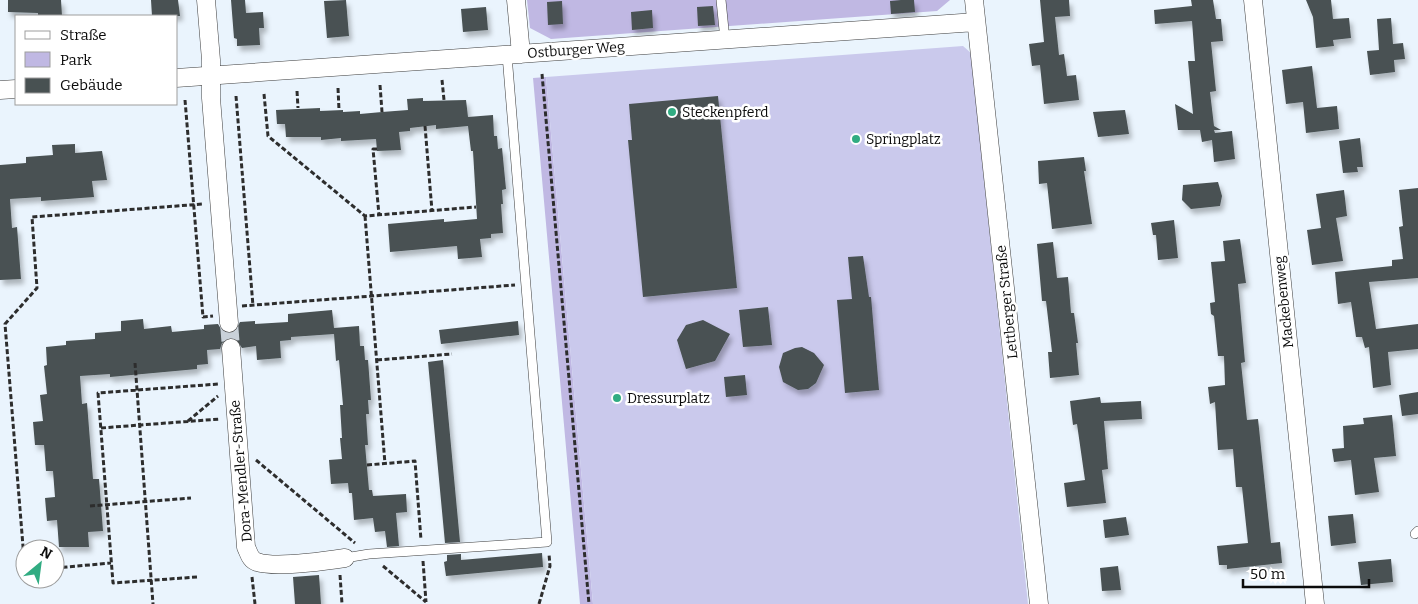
<svg xmlns="http://www.w3.org/2000/svg" width="1418" height="604" viewBox="0 0 1418 604" font-family="Bitter,serif">
<style>
.green{fill:#c0b8e3}
.pitch{fill:#cac9ec}
.building{fill:#485152;filter:url(#shadow)}
.lines{fill:none;stroke-linecap:round;stroke-linejoin:round}
.street-tunnel{stroke:#c9d1d9;stroke-width:18;stroke-dasharray:18 9;stroke-linecap:butt}
.lane-casing{stroke:#3e3e3e;stroke-width:10}
.street-casing{stroke:#3e3e3e;stroke-width:19}
.path{stroke:#2d2d2d;stroke-width:3;stroke-dasharray:5 2.5;stroke-linecap:butt}
.lane{stroke:#fff;stroke-width:9}
.street{stroke:#fff;stroke-width:18}
.poi-dot{fill:#31ac82;stroke:#fff;stroke-width:2}
.labels{text-anchor:middle;dominant-baseline:central;stroke-width:5;stroke-linejoin:round;paint-order:stroke}
.street-label{font-size:14px;fill:#0b0b0b;stroke:#fff}
.poi-label{font-size:14px;fill:#0b0b0b;stroke:#fff;text-anchor:start}
</style>
<defs>
<filter id="shadow"><feDropShadow dx="3" dy="5" stdDeviation="2.5" flood-color="#0004"/></filter>
</defs>
<rect width="100%" height="100%" fill="#eaf4fd"/>
<path class="green" d="M 527,0 L 950,0 L 937,11 L 551,39 L 530,28 Z
M 546,77 L 593,604 L 580,604 L 533,78 Z"/>
<path class="pitch" d="M 963,46 L 971,53 L 1028,604 L 593,604 L 546,77 Z"/>
<path class="building" d="M 8,0 L 61,0 L 62,16 L 38,16 L 38,13 L 8,12 Z
M 151,0 L 178,0 L 180,16 L 152,16 Z
M 231,0 L 245,0 L 246,13 L 263,12 L 264,28 L 259,28 L 260,45 L 237,46 L 237,39 L 234,38 Z
M 346,0 L 349,36 L 327,38 L 324,1 Z
M 901,0 L 914,0 L 915,12 L 891,14 L 890,1 Z
M 1040,0 L 1069,0 L 1070,16 L 1055,17 L 1059,55 L 1064,54 L 1067,76 L 1076,75 L 1079,100 L 1044,104 L 1040,65 L 1032,66 L 1029,44 L 1044,42 Z
M 1191,0 L 1213,0 L 1216,19 L 1221,19 L 1223,41 L 1211,42 L 1216,91 L 1210,92 L 1214,126 L 1221,130 L 1214,130 L 1215,133 L 1232,131 L 1235,159 L 1214,162 L 1212,140 L 1202,142 L 1200,130 L 1178,130 L 1175,104 L 1193,114 L 1188,61 L 1195,61 L 1192,21 L 1155,24 L 1154,10 L 1192,6 Z
M 1306,0 L 1331,0 L 1333,19 L 1349,18 L 1351,38 L 1333,40 L 1334,46 L 1316,48 L 1313,17 Z
M 562,1 L 563,24 L 548,25 L 547,2 Z
M 713,6 L 715,25 L 698,26 L 697,7 Z
M 486,7 L 488,30 L 463,32 L 461,9 Z
M 652,10 L 653,28 L 632,30 L 631,12 Z
M 1391,18 L 1393,44 L 1403,43 L 1405,59 L 1394,60 L 1395,72 L 1370,75 L 1367,51 L 1379,50 L 1377,19 Z
M 1312,66 L 1317,108 L 1337,106 L 1339,129 L 1306,133 L 1303,102 L 1286,104 L 1282,70 Z
M 718,96 L 737,288 L 643,297 L 628,140 L 632,140 L 629,104 Z
M 423,98 L 423,101 L 466,100 L 468,117 L 493,115 L 494,136 L 497,136 L 498,149 L 502,148 L 506,189 L 502,190 L 503,204 L 501,204 L 503,233 L 491,234 L 491,238 L 480,239 L 482,257 L 458,259 L 457,246 L 390,252 L 388,224 L 444,219 L 444,222 L 477,219 L 473,151 L 471,151 L 468,126 L 436,129 L 436,125 L 410,128 L 410,131 L 399,132 L 401,150 L 377,151 L 376,139 L 341,141 L 341,138 L 321,140 L 321,137 L 286,137 L 285,124 L 277,124 L 276,110 L 320,108 L 320,111 L 343,110 L 343,112 L 360,111 L 360,114 L 382,112 L 408,110 L 407,99 Z
M 1125,110 L 1129,134 L 1098,137 L 1093,112 Z
M 1360,138 L 1363,167 L 1357,167 L 1358,172 L 1343,173 L 1339,141 Z
M 75,144 L 75,153 L 102,151 L 107,180 L 92,181 L 94,197 L 41,201 L 41,197 L 10,199 L 12,228 L 17,227 L 21,279 L 0,280 L 0,165 L 26,163 L 26,157 L 53,155 L 52,145 Z
M 1084,157 L 1086,171 L 1084,171 L 1092,224 L 1052,229 L 1047,183 L 1039,184 L 1038,161 Z
M 1218,182 L 1222,196 L 1220,206 L 1191,209 L 1182,200 L 1183,185 Z
M 1418,188 L 1418,278 L 1369,282 L 1376,329 L 1418,324 L 1418,349 L 1388,352 L 1391,385 L 1373,388 L 1369,347 L 1365,348 L 1362,337 L 1356,337 L 1351,302 L 1338,304 L 1335,272 L 1392,266 L 1392,260 L 1403,259 L 1399,227 L 1403,226 L 1399,190 Z
M 1344,190 L 1347,216 L 1336,218 L 1343,261 L 1312,265 L 1307,230 L 1321,228 L 1316,194 Z
M 1174,220 L 1178,258 L 1158,260 L 1156,235 L 1153,235 L 1151,223 Z
M 1240,239 L 1246,283 L 1238,284 L 1245,362 L 1241,363 L 1247,420 L 1258,419 L 1271,543 L 1280,542 L 1282,563 L 1227,569 L 1227,565 L 1219,565 L 1217,546 L 1248,543 L 1242,487 L 1236,487 L 1233,449 L 1218,450 L 1215,402 L 1210,404 L 1208,387 L 1225,385 L 1224,356 L 1218,356 L 1214,316 L 1211,314 L 1210,303 L 1215,302 L 1211,262 L 1225,261 L 1223,241 Z
M 1053,242 L 1057,278 L 1068,277 L 1071,313 L 1074,313 L 1078,343 L 1076,343 L 1079,375 L 1050,378 L 1048,352 L 1052,352 L 1046,301 L 1042,301 L 1037,244 Z
M 863,256 L 869,297 L 871,297 L 879,390 L 845,393 L 837,300 L 852,299 L 848,257 Z
M 768,307 L 772,345 L 743,347 L 739,310 Z
M 332,310 L 334,328 L 359,326 L 360,346 L 364,346 L 365,360 L 368,360 L 371,400 L 368,400 L 369,414 L 366,414 L 368,445 L 365,445 L 369,490 L 372,490 L 373,496 L 406,494 L 407,512 L 396,513 L 399,546 L 387,547 L 385,531 L 375,532 L 373,518 L 354,520 L 352,493 L 349,493 L 348,483 L 331,484 L 329,460 L 342,459 L 340,438 L 342,438 L 340,405 L 343,405 L 339,360 L 336,361 L 334,334 L 291,337 L 291,340 L 280,341 L 281,358 L 257,360 L 256,346 L 242,348 L 236,339 L 230,338 L 222,343 L 220,349 L 207,350 L 208,364 L 197,365 L 197,369 L 110,377 L 110,374 L 80,376 L 82,404 L 87,403 L 93,479 L 99,479 L 103,531 L 88,532 L 89,547 L 59,547 L 57,520 L 47,521 L 45,498 L 55,497 L 53,471 L 46,471 L 44,445 L 35,445 L 33,422 L 43,421 L 40,395 L 47,394 L 44,366 L 47,365 L 46,347 L 66,345 L 66,341 L 95,339 L 95,333 L 121,331 L 121,321 L 143,319 L 144,329 L 171,326 L 172,332 L 204,329 L 204,325 L 218,324 L 221,329 L 229,334 L 235,331 L 240,322 L 255,321 L 255,324 L 288,322 L 288,314 Z
M 703,320 L 730,334 L 715,361 L 686,369 L 677,340 L 686,325 Z
M 518,321 L 519,335 L 441,344 L 439,330 Z
M 802,347 L 814,353 L 824,365 L 816,383 L 808,389 L 798,390 L 783,382 L 779,367 L 783,353 L 795,348 Z
M 443,360 L 460,542 L 445,543 L 428,362 Z
M 745,375 L 747,395 L 726,397 L 724,377 Z
M 1418,392 L 1418,414 L 1402,416 L 1399,395 Z
M 1100,397 L 1101,403 L 1141,401 L 1142,419 L 1104,421 L 1108,469 L 1102,470 L 1106,503 L 1067,507 L 1064,483 L 1085,480 L 1077,424 L 1073,425 L 1070,401 Z
M 1392,415 L 1396,456 L 1374,458 L 1379,492 L 1355,495 L 1351,460 L 1334,462 L 1332,449 L 1344,448 L 1343,426 L 1364,424 L 1363,418 Z
M 1353,514 L 1356,543 L 1331,546 L 1328,516 Z
M 1126,517 L 1129,535 L 1105,538 L 1103,520 Z
M 542,553 L 543,567 L 446,576 L 444,562 L 447,561 L 447,555 L 461,554 L 461,560 Z
M 1391,559 L 1393,582 L 1361,585 L 1358,562 Z
M 1118,566 L 1121,590 L 1102,591 L 1100,568 Z
M 319,575 L 321,604 L 295,604 L 293,577 Z"/>
<g class="lines">
<path class="street-tunnel" d="M 229,323 L 231,348"/>
<g class="lane-casing">
<path id="lane" d="M 721,0 L 725,40
M 1415,534 L 1418,531
M 345,558 L 369,554 L 547,542 L 507,55"/>
</g>
<g class="street-casing">
<path id="street" d="M 206,0 L 211,60 L 211,98 L 229,323
M 516,0 L 521,54
M 974,0 L 1039,604
M 1253,0 L 1315,604
M 176,78 L 976,22
M 0,90 L 16,89
M 231,348 L 246,547 C 249,553 250,560 257,562 C 275,568 325,561 345,558"/>
</g>
<path class="path" d="M 542,74 L 589,604
M 442,80 L 444,100
M 380,85 L 382,112
M 338,88 L 339,110
M 297,91 L 298,108
M 264,94 L 268,136 L 365,216 L 476,207
M 236,96 L 253,306
M 185,100 L 203,317 L 213,316
M 425,126 L 432,211
M 377,149 L 373,149 L 379,215
M 365,216 L 385,464
M 242,306 L 515,285
M 377,360 L 452,354
M 135,363 L 153,604
M 188,421 L 218,396
M 101,428 L 220,419
M 256,460 L 355,543
M 367,465 L 415,461 L 421,540
M 90,506 L 191,498
M 423,561 L 426,602
M 383,566 L 426,602
M 55,568 L 111,563
M 25,571 L 5,324 L 37,288 L 32,217 L 203,204
M 340,575 L 342,604
M 197,577 L 113,583 L 98,393 L 218,384
M 252,577 L 255,604
M 539,604 L 550,566 L 549,554"/>
<use href="#lane" class="lane"/>
<use href="#street" class="street"/>
</g>
<g class="poi-dot">
<circle cx="672" cy="112" r="5"/>
<circle cx="856" cy="139" r="5"/>
<circle cx="617" cy="398" r="5"/>
</g>
<g class="labels">
<g class="street-label">
<text transform="translate(576 50) rotate(-4)">Ostburger Weg</text>
<text transform="translate(1007 302) rotate(-96)">Lettberger Straße</text>
<text transform="translate(1284 302) rotate(-96)">Mackebenweg</text>
<text transform="translate(241 471) rotate(-95)">Dora-Mendler-Straße</text>
</g>
<g class="poi-label">
<text x="682" y="112">Steckenpferd</text>
<text x="866" y="139">Springplatz</text>
<text x="627" y="398">Dressurplatz</text>
</g>
</g>
<rect x="15" y="15" width="162" height="90" fill="#ffffff" stroke="#9d9d9d"/>
<rect x="25" y="31" width="25" height="8" fill="#ffffff" stroke="#9d9d9d"/>
<text x="60" y="40" font-size="15" fill="#0b0b0b">Straße</text>
<rect x="25" y="52" width="25" height="15" fill="#c0b8e3" stroke="#9d9d9d"/>
<text x="60" y="65" font-size="15" fill="#0b0b0b">Park</text>
<rect x="25" y="78" width="25" height="15" fill="#485152" stroke="#9d9d9d"/>
<text x="60" y="90" font-size="15" fill="#0b0b0b">Gebäude</text>
<g transform="translate(40 564) rotate(29)"><circle r="24" fill="#ffffff" stroke="#9d9d9d"/>
<path d="M0-4L9 19L0 12L-9 19Z" fill="#31ac82"/>
<text y="-8" font-size="14" font-weight="bold" text-anchor="middle" fill="#0b0b0b">N</text>
</g>
<path d="M1243 579v8h126v-8" fill="none" stroke="#0b0b0b" stroke-width="2.5"/>
<text x="1250" y="579" font-size="15" fill="#0b0b0b" stroke="#ffffff" stroke-width="4" paint-order="stroke">50 m</text>
</svg>
